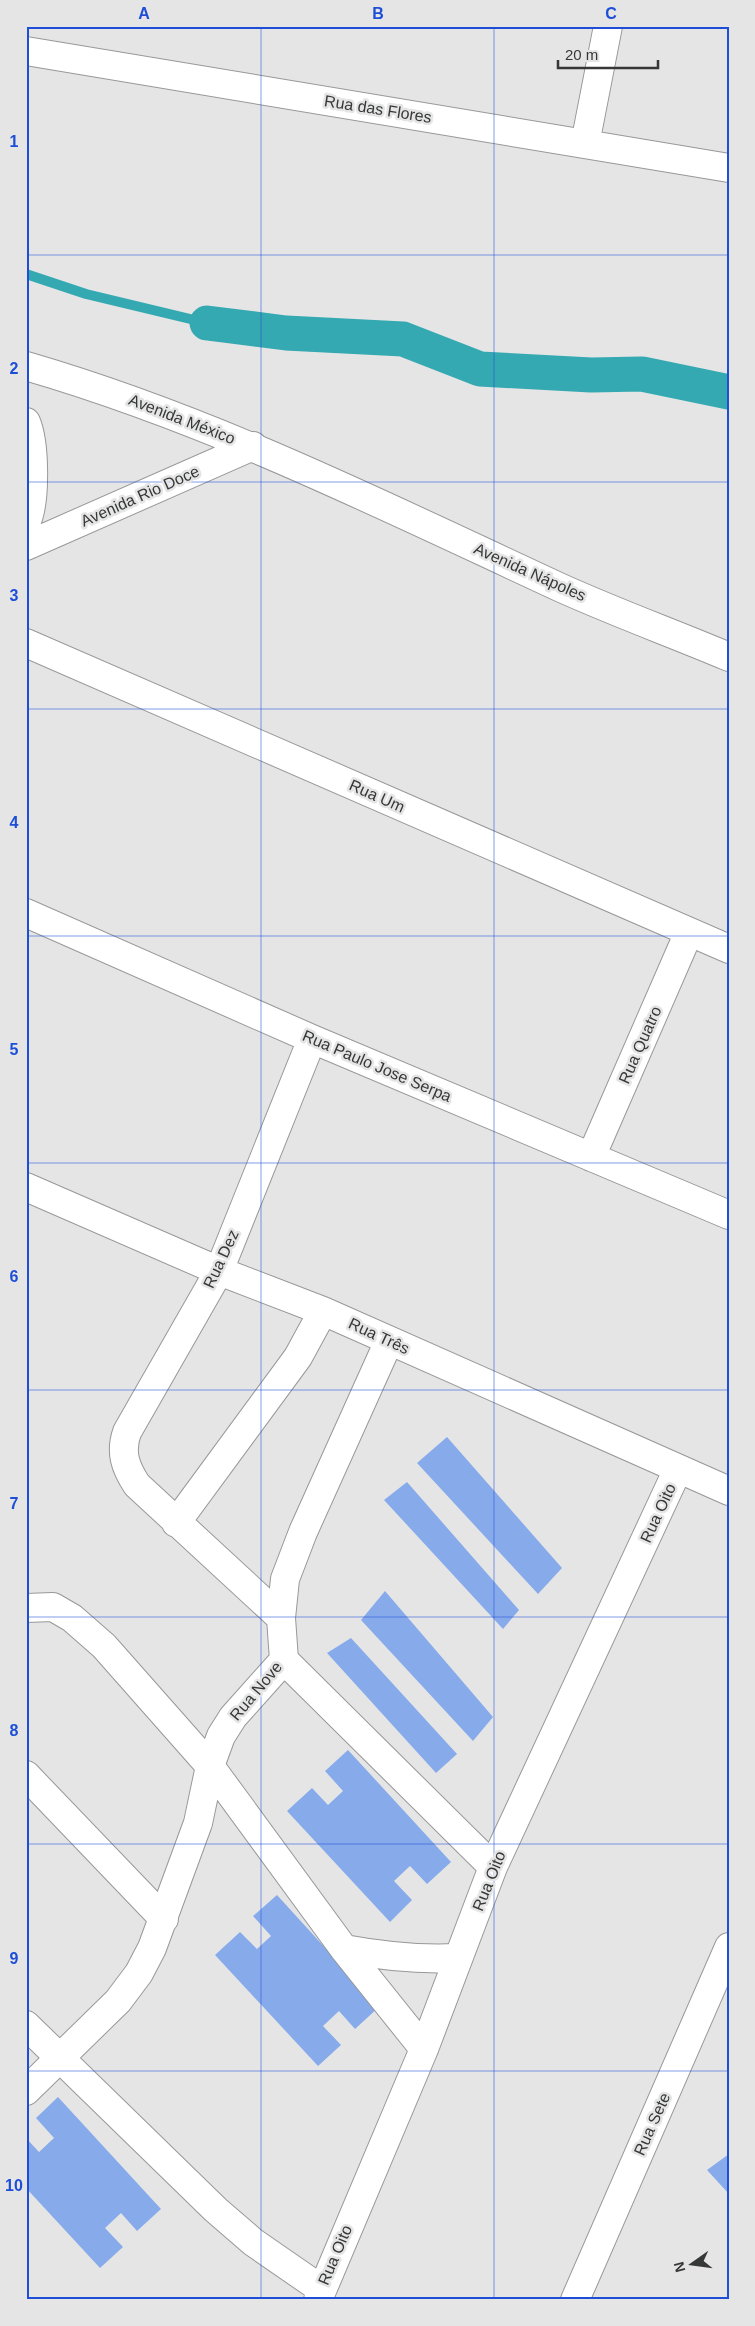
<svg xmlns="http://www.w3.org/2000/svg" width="755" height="2326" viewBox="0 0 755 2326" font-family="Helvetica,sans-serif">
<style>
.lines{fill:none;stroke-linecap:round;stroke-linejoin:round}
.stream{stroke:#35a9b1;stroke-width:10}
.canal{stroke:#35a9b1;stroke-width:35}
.building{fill:#87abea}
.street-casing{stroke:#979899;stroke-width:30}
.secondary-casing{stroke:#979899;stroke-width:30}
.street{stroke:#fff;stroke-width:28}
.secondary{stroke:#fff;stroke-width:28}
.grid{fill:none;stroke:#1d4ed8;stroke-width:1;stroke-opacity:0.55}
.labels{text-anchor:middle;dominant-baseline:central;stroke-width:5;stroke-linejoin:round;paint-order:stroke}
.street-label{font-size:16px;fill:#363737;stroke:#e5e5e6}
.neatline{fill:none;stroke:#1d4ed8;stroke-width:2}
.grid-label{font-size:16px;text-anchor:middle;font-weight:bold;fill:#1d4ed8}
</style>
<rect width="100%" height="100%" fill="#e5e5e6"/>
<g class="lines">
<path class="stream" d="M 26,274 L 86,294 L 207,323"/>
<path class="canal" d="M 207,323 L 286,333 L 403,339 L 480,369 L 591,375 L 642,374 L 729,392"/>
</g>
<path class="building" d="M 447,1437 L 562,1568 L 538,1594 L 417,1463 Z
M 407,1482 L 519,1610 L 503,1629 L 384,1500 Z
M 385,1591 L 493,1717 L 473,1741 L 361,1620 Z
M 351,1638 L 457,1754 L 436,1773 L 327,1653 Z
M 348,1750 L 451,1862 L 427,1884 L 410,1866 L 394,1881 L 412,1900 L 390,1922 L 287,1811 L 312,1788 L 328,1805 L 343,1791 L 325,1771 Z
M 277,1895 L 379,2007 L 355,2029 L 339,2011 L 323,2026 L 341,2045 L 318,2066 L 215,1955 L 240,1932 L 257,1949 L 271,1936 L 253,1916 Z
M 58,2097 L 161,2209 L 137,2231 L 121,2213 L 105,2228 L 123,2247 L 100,2268 L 26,2188 L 26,2138 L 39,2152 L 54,2138 L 36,2118 Z
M 729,2154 L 729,2194 L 707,2170 Z"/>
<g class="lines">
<g class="street-casing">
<path id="street" d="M 26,51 L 729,168
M 585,144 L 608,26
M 26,643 L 729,949
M 26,913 L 312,1039 L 729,1215
M 591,1157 L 689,932
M 26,1187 L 219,1271 L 323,1311 L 729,1491
M 176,1523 L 298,1357 L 323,1311
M 26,1608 L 53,1607 L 72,1618 L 104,1646 L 210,1766 L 344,1949 L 424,2049
M 281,1618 L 137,1485 C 125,1467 120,1452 127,1432 L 219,1271 L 312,1039
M 284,1660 L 493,1867
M 26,1775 L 164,1919
M 344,1949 C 382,1956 418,1960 457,1958
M 26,2025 L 216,2210 L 253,2242 L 321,2289
M 26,2091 L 118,2001 L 139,1973 L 152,1948 L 198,1823 L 210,1766 L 221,1736 L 233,1717 L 284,1660 L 281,1618 L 285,1579 L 303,1532 L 389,1341
M 318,2300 L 424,2049 L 493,1867 L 678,1469
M 575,2300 L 729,1947"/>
</g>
<g class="secondary-casing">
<path id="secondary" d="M 26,366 C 212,420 384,506 559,587 C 614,612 672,633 729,657
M 26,422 C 35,443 36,502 26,523
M 26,546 L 253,446"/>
</g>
<use href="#street" class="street"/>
<use href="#secondary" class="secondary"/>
</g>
<path class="grid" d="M 261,26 L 261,2300M 494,26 L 494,2300M 26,255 L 729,255M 26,482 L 729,482M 26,709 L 729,709M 26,936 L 729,936M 26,1163 L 729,1163M 26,1390 L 729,1390M 26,1617 L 729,1617M 26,1844 L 729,1844M 26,2071 L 729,2071"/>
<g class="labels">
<g class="street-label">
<text transform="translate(378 109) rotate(9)">Rua das Flores</text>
<text transform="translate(182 419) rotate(21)">Avenida México</text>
<text transform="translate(140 496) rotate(-24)">Avenida Rio Doce</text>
<text transform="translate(530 572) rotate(24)">Avenida Nápoles</text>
<text transform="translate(377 796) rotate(24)">Rua Um</text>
<text transform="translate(640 1045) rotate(-66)">Rua Quatro</text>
<text transform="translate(377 1066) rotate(23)">Rua Paulo Jose Serpa</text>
<text transform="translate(221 1259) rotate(-65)">Rua Dez</text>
<text transform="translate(379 1336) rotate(25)">Rua Três</text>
<text transform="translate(658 1513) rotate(-65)">Rua Oito</text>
<text transform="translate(256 1691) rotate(-50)">Rua Nove</text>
<text transform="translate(489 1881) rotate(-68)">Rua Oito</text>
<text transform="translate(652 2124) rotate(-66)">Rua Sete</text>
<text transform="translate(335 2255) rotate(-67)">Rua Oito</text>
</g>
</g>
<rect width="755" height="2326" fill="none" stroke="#e5e5e6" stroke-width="55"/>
<g transform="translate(692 2264) rotate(256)" stroke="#e5e5e6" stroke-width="4" paint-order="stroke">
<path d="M0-4L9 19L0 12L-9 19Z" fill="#363737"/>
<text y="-8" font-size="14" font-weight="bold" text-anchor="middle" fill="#363737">N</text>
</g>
<path d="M558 60v8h100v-8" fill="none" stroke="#363737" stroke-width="2.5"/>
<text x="565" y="60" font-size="15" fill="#363737" stroke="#e5e5e6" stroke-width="4" paint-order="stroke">20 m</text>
<rect x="28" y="28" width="700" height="2270" class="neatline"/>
<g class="grid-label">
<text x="144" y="19">A</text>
<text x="378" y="19">B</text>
<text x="611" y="19">C</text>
<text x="14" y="147">1</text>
<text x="14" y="374">2</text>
<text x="14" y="601">3</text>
<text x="14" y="828">4</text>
<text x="14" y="1055">5</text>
<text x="14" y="1282">6</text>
<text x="14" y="1509">7</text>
<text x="14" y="1736">8</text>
<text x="14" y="1964">9</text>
<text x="14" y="2191">10</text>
</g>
</svg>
